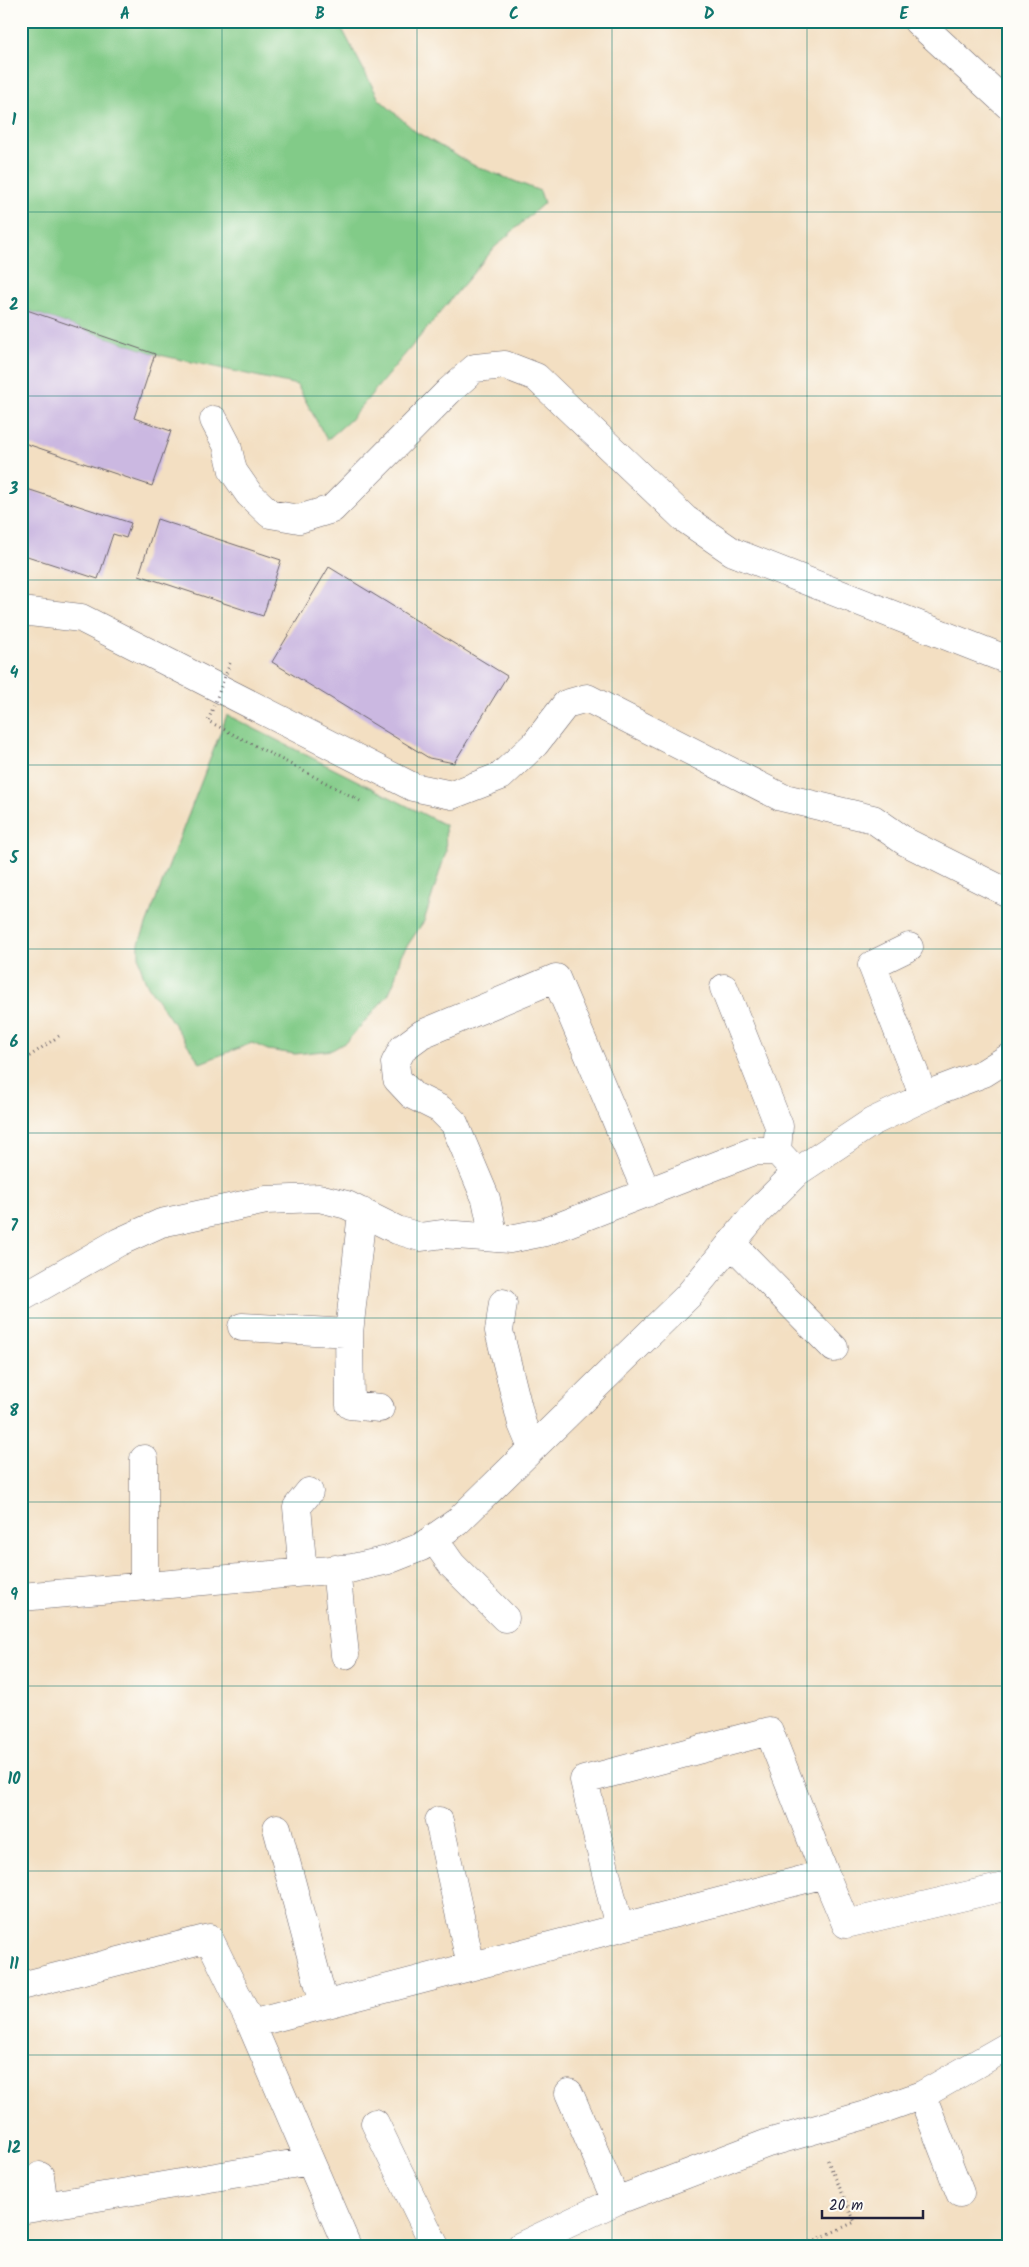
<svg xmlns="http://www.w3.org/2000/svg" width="1029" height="2267" viewBox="0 0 1029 2267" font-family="Kalam,sans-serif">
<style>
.green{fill:#82cb88;stroke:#527662}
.building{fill:#cbb8e1}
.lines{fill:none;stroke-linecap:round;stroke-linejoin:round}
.minor-casing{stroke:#6b646a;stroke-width:29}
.path{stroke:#6b646a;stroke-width:3;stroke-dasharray:1 4;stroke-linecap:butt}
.minor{stroke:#fff;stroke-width:28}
.path-bridge{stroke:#6b646a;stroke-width:3;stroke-dasharray:1 4;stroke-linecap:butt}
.grid{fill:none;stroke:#0f766e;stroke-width:1;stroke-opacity:0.55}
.neatline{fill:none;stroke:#0f766e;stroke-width:2}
.grid-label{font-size:16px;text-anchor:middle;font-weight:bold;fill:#0f766e}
</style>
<rect width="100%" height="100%" fill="#fdfcf7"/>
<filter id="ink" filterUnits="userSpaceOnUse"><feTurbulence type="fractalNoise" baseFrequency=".02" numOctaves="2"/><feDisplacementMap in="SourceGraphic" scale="10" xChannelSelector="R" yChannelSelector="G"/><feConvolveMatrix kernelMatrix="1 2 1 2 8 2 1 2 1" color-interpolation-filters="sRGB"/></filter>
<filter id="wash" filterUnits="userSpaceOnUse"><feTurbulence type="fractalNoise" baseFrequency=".0096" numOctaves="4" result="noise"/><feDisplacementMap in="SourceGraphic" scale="20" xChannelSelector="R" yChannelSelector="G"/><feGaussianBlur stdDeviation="1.12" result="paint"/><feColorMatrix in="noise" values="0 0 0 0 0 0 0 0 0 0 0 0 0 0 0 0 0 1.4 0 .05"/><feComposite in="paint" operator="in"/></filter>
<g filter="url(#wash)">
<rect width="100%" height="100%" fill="#f3dfc2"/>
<path class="green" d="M 21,21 L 338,21 L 379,99 L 416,132 L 473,165 L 540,191 L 544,203 L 495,247 L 350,420 L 327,440 L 297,385 L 155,354 L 21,308 Z
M 227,715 L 445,825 L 446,852 L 424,921 L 401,955 L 394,982 L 388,995 L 368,1018 L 346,1042 L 332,1050 L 295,1054 L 268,1050 L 252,1043 L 200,1063 L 148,986 C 141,972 138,959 139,943 Z"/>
<g id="blocks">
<path class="building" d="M 21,308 L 155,354 L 134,418 L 171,431 L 152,486 L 21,442 Z
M 21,487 L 131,523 L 126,538 L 113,534 L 98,579 L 21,554 Z
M 157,519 L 281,560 L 263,616 L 139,575 Z
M 329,567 L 507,676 L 454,763 L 429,758 L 272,662 Z"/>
</g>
</g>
<g filter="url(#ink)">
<use href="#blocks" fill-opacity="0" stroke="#6b646a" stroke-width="1"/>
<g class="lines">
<g class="minor-casing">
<path id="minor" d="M 917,21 L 1008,105
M 214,420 L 227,445 L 233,471 L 249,494 L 270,514 L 299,519 L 332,509 L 449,391 L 475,368 L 505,365 L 536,377 L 685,519 L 733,552 L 1008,660
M 21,611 L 81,618 L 413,787 L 452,795 L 501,776 L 535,744 L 566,704 L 587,698 L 781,797 L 873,819 L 906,842 L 1008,893
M 909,947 L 872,965 L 924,1097
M 724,988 L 779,1126 L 777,1151 L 789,1164
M 362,1212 L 349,1333 L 350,1405 L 380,1408
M 494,1238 L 486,1199 L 454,1123 L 440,1109 L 412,1095 L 397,1079 L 395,1063 L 403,1048 L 422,1034 L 556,978 L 647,1193
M 731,1243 L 834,1348
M 21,1298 L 119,1242 L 161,1223 L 266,1200 L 319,1198 L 347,1205 L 397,1230 L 420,1237 L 443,1234 L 510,1239 L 545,1232 L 754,1151 L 777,1151
M 503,1303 L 499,1331 L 522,1424 L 532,1448
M 242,1327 L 349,1333
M 144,1459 L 144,1586
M 433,1538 L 452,1565 L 505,1618
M 336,1569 L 345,1655
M 303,1572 L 297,1507 L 309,1492
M 21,1597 L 353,1568 L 388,1560 L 421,1547 L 457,1522 L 688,1296 L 757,1212 L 797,1172 L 872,1122 L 939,1090 L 984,1073 L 1008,1058
M 439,1821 L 471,1966
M 277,1828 L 324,2004
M 619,1928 L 584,1780 L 769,1731 L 825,1874
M 21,1986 L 209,1938 L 251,2024 L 347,2246
M 251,2024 L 825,1874 L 846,1924 L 1008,1886
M 569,2093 L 616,2201
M 922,2095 L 960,2193
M 375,2123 L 435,2246
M 40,2176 L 44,2206
M 21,2210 L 310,2161
M 521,2246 L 616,2201 L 768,2143 L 869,2114 L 922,2095 L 1008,2046"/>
</g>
<path class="path" d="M 355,798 L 360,801
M 21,1062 L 59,1036
M 802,2246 L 855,2222 L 827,2159"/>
<use href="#minor" class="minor"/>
<path class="path-bridge" d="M 230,663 L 208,721 L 355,798"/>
</g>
</g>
<path class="grid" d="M 222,21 L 222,2246M 417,21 L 417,2246M 612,21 L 612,2246M 807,21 L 807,2246M 21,212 L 1008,212M 21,396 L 1008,396M 21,580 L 1008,580M 21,765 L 1008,765M 21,949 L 1008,949M 21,1133 L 1008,1133M 21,1318 L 1008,1318M 21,1502 L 1008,1502M 21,1686 L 1008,1686M 21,1871 L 1008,1871M 21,2055 L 1008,2055"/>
<rect width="1029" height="2267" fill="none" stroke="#fdfcf7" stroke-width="55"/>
<path d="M822 2210v8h101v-8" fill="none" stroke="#22223b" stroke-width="2.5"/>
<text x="829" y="2210" font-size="15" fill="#22223b" stroke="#fdfcf7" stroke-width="4" paint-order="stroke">20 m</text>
<rect x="28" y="28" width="974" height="2212" class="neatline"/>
<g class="grid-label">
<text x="125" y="19">A</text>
<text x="320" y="19">B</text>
<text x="514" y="19">C</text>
<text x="709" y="19">D</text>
<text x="904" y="19">E</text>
<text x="14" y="125">1</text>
<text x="14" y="310">2</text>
<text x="14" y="494">3</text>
<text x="14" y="678">4</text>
<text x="14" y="863">5</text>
<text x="14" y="1047">6</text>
<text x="14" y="1231">7</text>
<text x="14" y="1416">8</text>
<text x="14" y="1600">9</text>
<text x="14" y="1784">10</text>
<text x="14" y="1969">11</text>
<text x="14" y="2153">12</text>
</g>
</svg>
